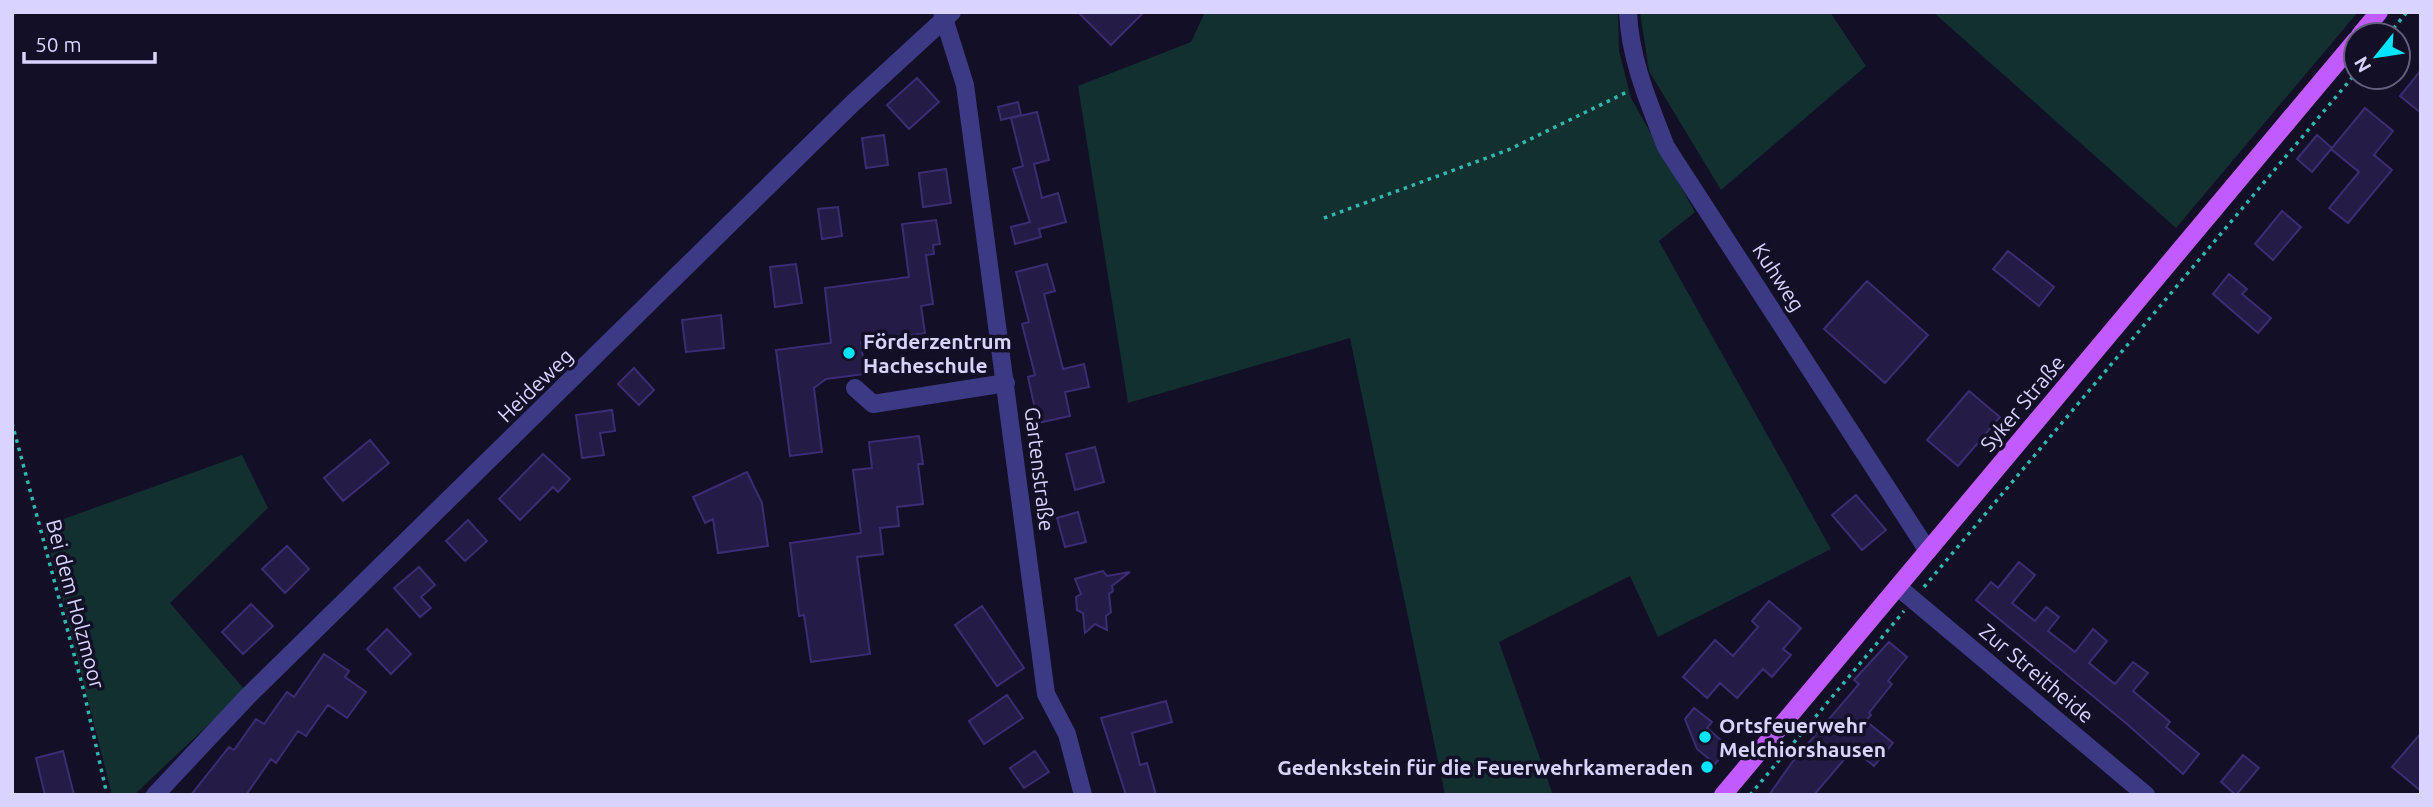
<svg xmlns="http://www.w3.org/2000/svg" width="2433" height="807" viewBox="0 0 2433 807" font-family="Ubuntu,sans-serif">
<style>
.green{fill:#12302f}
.building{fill:#241b47;stroke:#3b2d73;stroke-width:2}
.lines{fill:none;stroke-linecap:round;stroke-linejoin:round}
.path{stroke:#2fb8b0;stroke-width:3.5;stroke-dasharray:3.5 5;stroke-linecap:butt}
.minor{stroke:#3d3a85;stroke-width:18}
.major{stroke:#c25bff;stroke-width:18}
.poi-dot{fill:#00e5ff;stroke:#130f26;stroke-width:2.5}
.labels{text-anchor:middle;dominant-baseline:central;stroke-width:7;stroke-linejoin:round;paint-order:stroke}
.street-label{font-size:21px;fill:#d9d4ff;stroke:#130f26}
.poi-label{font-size:21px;font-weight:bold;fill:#d9d4ff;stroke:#130f26;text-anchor:start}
</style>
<rect width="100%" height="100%" fill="#130f26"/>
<path class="green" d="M 1205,12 L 1618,12 L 1619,51 L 1631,98 L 1695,212 L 1659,241 L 1831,549 L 1658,637 L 1630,576 L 1499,642 L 1553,795 L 1445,795 L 1350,338 L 1128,403 L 1078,86 L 1191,42 Z
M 1640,12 L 1830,12 L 1866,66 L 1721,190 L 1649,71 Z
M 1933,12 L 2358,12 L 2176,228 Z
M 242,455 L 268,508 L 170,603 L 245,690 L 134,795 L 112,795 L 44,526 Z"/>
<path class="building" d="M 1078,12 L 1144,12 L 1111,45 Z
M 2421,70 L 2421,113 L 2400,96 Z
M 917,78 L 939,102 L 909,129 L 887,105 Z
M 1018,102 L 1021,115 L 1001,120 L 998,107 Z
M 2365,108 L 2393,131 L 2374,155 L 2392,170 L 2348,223 L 2329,208 L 2359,172 L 2331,149 Z
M 1037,112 L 1049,160 L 1034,164 L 1042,198 L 1058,193 L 1066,222 L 1039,229 L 1041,237 L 1015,244 L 1011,227 L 1030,222 L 1013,169 L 1023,166 L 1011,118 Z
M 884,135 L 888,165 L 866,168 L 862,138 Z
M 2317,135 L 2332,148 L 2312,172 L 2297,159 Z
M 946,169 L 951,203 L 923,207 L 919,173 Z
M 838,207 L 842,236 L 822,239 L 818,209 Z
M 2282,211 L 2301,227 L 2273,260 L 2255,244 Z
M 936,220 L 940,244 L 933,245 L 934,254 L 926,255 L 933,304 L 921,306 L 925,333 L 861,342 L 865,374 L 826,379 L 814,388 L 822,452 L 790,456 L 776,350 L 831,343 L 825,288 L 909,277 L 902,224 Z
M 2008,251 L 2054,287 L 2039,306 L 1993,269 Z
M 796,264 L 802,303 L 775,307 L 770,267 Z
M 1047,264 L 1055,291 L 1044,294 L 1063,369 L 1084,364 L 1089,387 L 1065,392 L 1070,416 L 1038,423 L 1028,377 L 1035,375 L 1022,324 L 1029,322 L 1016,272 Z
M 2229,274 L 2247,289 L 2242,294 L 2271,318 L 2258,333 L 2213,294 Z
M 1867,281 L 1928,335 L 1885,383 L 1824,329 Z
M 721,315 L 724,348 L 686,352 L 682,320 Z
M 634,368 L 654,390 L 639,405 L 618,384 Z
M 1969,391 L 2000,417 L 1958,466 L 1927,440 Z
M 612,410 L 615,431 L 600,433 L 604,455 L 582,458 L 576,415 Z
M 919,436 L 923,464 L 918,464 L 923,504 L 897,507 L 899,526 L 880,528 L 883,554 L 857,557 L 870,654 L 811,662 L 804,615 L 799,616 L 790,543 L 861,533 L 853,470 L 872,468 L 869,442 Z
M 370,440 L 389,463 L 343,501 L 324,478 Z
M 1095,447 L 1104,482 L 1075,490 L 1066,454 Z
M 543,454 L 570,479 L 558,492 L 553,487 L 520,520 L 499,499 Z
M 747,472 L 762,503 L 768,546 L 718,553 L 713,519 L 705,523 L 693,497 Z
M 1856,495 L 1886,530 L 1862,550 L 1832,515 Z
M 1078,512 L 1086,542 L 1065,547 L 1057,518 Z
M 468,520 L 487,541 L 465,561 L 446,541 Z
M 287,546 L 309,569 L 285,593 L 262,569 Z
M 2019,562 L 2035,575 L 2012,603 L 2035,621 L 2046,607 L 2059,617 L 2048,631 L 2075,652 L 2093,629 L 2107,641 L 2089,663 L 2115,684 L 2133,662 L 2148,673 L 2133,691 L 2170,722 L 2166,727 L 2199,754 L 2183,774 L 2127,724 L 1976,600 L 1991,582 L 1998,588 Z
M 419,567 L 435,585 L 421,597 L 431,608 L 420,617 L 394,588 Z
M 1103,571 L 1107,576 L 1130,572 L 1112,586 L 1113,591 L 1109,594 L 1111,612 L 1106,616 L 1107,630 L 1095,624 L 1085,633 L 1083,613 L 1077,610 L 1076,597 L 1081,594 L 1075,579 Z
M 1769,601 L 1801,628 L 1783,649 L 1791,655 L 1772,677 L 1763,669 L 1737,698 L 1720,683 L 1707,698 L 1683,677 L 1715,640 L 1733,656 L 1758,627 L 1752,621 Z
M 251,604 L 273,626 L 243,654 L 222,632 Z
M 982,606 L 1024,668 L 997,686 L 955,625 Z
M 387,629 L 411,654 L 391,674 L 367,649 Z
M 1889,642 L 1907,657 L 1888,681 L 1892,684 L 1869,713 L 1871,715 L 1866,721 L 1893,743 L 1874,766 L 1853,749 L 1814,795 L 1769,795 L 1793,761 L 1859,684 L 1854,680 Z
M 324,654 L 349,671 L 345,677 L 366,692 L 347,718 L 328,705 L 306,736 L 298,731 L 276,763 L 271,759 L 246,795 L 191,795 L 229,747 L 234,750 L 256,719 L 264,724 L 287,692 L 294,697 Z
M 1007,695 L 1023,718 L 984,744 L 969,721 Z
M 1166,701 L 1172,722 L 1132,733 L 1140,765 L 1147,763 L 1156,795 L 1126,795 L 1101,718 Z
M 1694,708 L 1712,722 L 1707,728 L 1729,747 L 1715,764 L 1697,749 L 1685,719 Z
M 2421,733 L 2421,791 L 2392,767 Z
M 63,751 L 74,795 L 45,795 L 36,758 Z
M 1035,751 L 1049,772 L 1024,788 L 1010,768 Z
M 2243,755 L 2259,768 L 2236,795 L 2221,782 Z"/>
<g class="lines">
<path class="path" d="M 2388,35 L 2407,12
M 1324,218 L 1508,150 L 1627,92
M 12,423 L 83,688 L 107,795
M 1924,587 L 2356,73
M 1750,795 L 1904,611"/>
<path class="minor" d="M 942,12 L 965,85 L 1046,694 L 1067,734 L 1083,795
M 1628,12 C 1630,60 1649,103 1666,147 L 1928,551
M 855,388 L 873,404 L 1006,383
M 1898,587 L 2146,795
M 155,795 L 249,695 L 853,103 L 952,12"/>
<path class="major" d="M 2360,35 L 2379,12
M 1723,795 L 2356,40"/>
</g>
<g class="poi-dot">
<circle cx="849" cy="353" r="7"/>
<circle cx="1705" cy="737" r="7"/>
<circle cx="1707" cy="767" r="7"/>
</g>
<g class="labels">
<g class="street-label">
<text transform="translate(1779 277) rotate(57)">Kuhweg</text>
<text transform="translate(535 385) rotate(-44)">Heideweg</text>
<text transform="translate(2022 403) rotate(-50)">Syker Straße</text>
<text transform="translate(1040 469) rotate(83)">Gartenstraße</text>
<text transform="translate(76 604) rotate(75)">Bei dem Holzmoor</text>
<text transform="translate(2037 673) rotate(40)">Zur Streitheide</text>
</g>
<g class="poi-label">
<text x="863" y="341">Förderzentrum<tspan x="863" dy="24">Hacheschule</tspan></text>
<text x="1719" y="725">Ortsfeuerwehr<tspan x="1719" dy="24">Melchiorshausen</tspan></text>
<text x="1693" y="767" text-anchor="end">Gedenkstein für die Feuerwehrkameraden</text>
</g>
</g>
<rect width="2433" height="807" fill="none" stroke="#d9d4ff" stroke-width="28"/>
<g transform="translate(2377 56) rotate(240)"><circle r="33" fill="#130f26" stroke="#625e7d" stroke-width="2"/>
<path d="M0-5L12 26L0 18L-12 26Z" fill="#00e5ff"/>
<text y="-10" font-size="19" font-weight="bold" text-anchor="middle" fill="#d9d4ff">N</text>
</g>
<path d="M24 52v10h131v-10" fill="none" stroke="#d9d4ff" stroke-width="3.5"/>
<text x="35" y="52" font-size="21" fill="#d9d4ff" stroke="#130f26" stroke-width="5" paint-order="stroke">50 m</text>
</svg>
